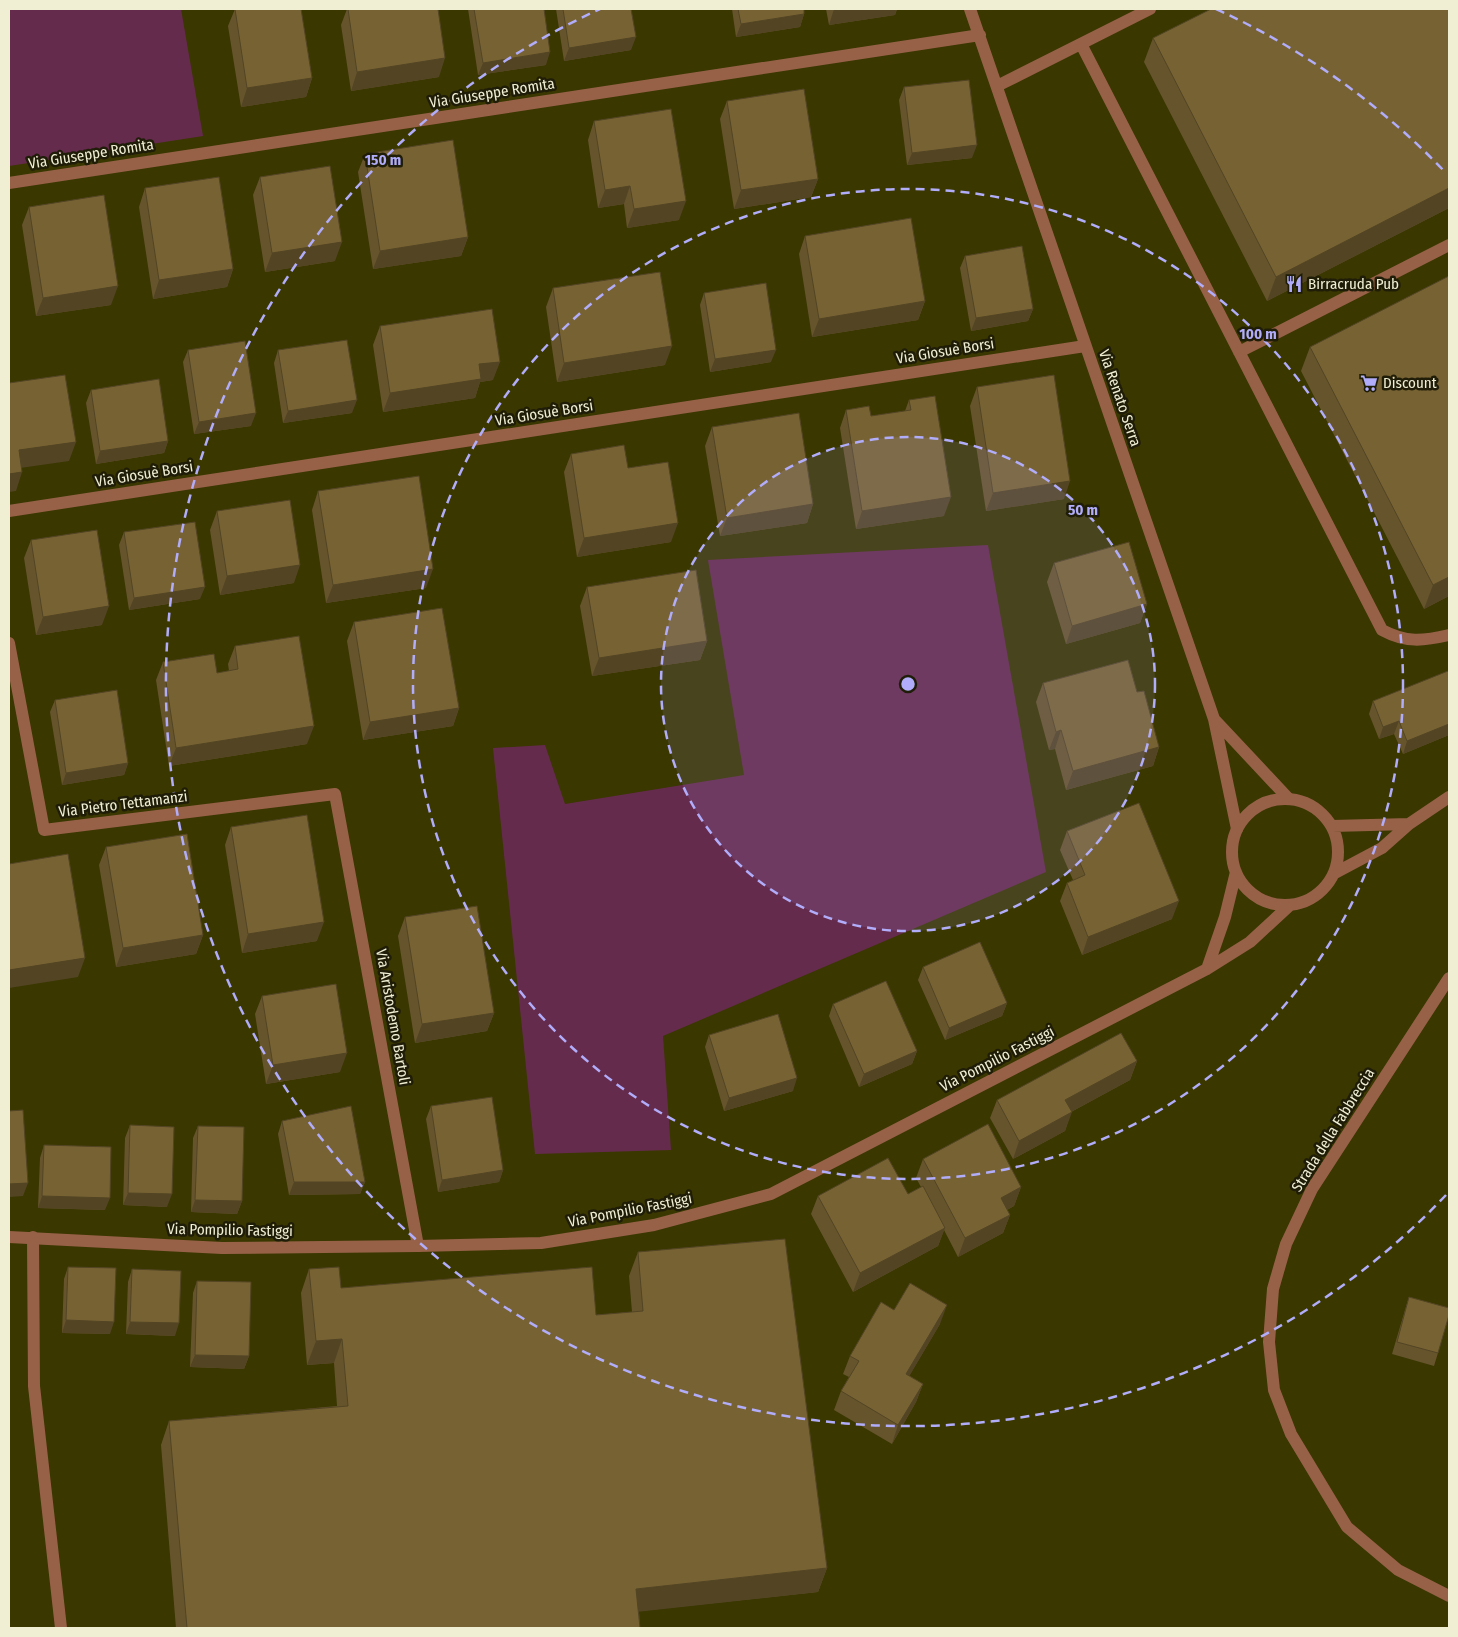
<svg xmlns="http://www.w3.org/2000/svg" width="1458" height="1637" viewBox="0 0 1458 1637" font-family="'Fira Sans Condensed',sans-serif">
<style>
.green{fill:#652b4d}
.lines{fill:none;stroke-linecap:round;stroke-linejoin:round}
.minor{stroke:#976148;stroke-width:12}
.tertiary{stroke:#976148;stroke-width:12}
.wall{fill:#66542c}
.shaded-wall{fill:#534524}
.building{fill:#776233;stroke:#534524}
.ring{fill:none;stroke:#b1adfa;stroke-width:2.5;stroke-dasharray:9 6}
.labels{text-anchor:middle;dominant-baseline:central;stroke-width:5;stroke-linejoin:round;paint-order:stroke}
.street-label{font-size:15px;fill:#f0efd4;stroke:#1f1d08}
.poi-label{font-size:15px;fill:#f0efd4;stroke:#1f1d08;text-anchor:start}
.centre{fill:#b1adfa;stroke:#1f1d08;stroke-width:2.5}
.ring-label{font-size:15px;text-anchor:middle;font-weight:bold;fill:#b1adfa;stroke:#1f1d08;stroke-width:5;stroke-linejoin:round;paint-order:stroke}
</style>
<rect width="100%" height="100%" fill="#3a3700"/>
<path class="green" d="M 9,9 L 181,9 L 203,136 L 9,166 Z
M 988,545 L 1046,872 L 663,1036 L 671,1150 L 535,1154 L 493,748 L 545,745 L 565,804 L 744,775 L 708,560 Z"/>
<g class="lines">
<path class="minor" d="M 970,9 L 1214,719 L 1237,829
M 1081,44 L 1382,630 C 1406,643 1423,641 1449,635
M 997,86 L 1150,9
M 9,183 L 980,35
M 1239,352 L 1449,245
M 9,511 L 1085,346
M 9,643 L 44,830 L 335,794 L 418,1246
M 1214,719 L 1288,798
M 1449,978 L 1312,1189 L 1286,1244 L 1273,1289 L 1269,1342 L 1274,1390 L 1291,1434 L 1347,1527 L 1398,1570 L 1449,1596
M 33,1237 L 34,1386 L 61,1628"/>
<path class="tertiary" d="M1232 852a53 53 0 1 1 106 0a53 53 0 1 1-106 0Z
M 1332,826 L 1409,824
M 1335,873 L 1382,848 L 1409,824 L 1449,797
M 1207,969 L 1225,917 L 1236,872
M 9,1237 L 222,1248 L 418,1246 L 541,1243 L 654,1225 L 771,1194 L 1207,969 L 1250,942 L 1290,905"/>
</g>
<path class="wall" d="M 235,9 L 301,9 L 312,78 L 306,97 L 241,107 L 228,26 Z
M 347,9 L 438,9 L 439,77 L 351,91 L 341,25 Z
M 468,9 L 544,9 L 546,65 L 478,75 Z
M 556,9 L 631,9 L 631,50 L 564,61 Z
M 732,9 L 804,9 L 804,14 L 800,27 L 736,37 Z
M 826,9 L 898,9 L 897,9 L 895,15 L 829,25 Z
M 1449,9 L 1449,208 L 1267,301 L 1144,62 L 1153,38 Z
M 904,87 L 972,158 L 907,165 L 899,100 Z
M 727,101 L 818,179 L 811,197 L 734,209 L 720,119 Z
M 594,121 L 679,220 L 627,228 L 624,204 L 598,208 L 588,140 Z
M 365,154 L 468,237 L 461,256 L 373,269 L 358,172 Z
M 260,177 L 335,261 L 265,272 L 253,195 Z
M 145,188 L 233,269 L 227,287 L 153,299 L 139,207 Z
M 29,207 L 111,305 L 36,316 L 22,225 Z
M 805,236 L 925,301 L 918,320 L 812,337 L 799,254 Z
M 965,256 L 1033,309 L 1028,321 L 971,331 L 960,268 Z
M 553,288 L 665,365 L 557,382 L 546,307 Z
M 704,293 L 771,362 L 710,372 L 700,305 Z
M 380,326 L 493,380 L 480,382 L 475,398 L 383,412 L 373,345 Z
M 1310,347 L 1449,596 L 1424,609 L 1301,371 Z
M 188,350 L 251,426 L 194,434 L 183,362 Z
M 278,350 L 352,413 L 283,423 L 274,363 Z
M 977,387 L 1064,499 L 986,511 L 970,406 Z
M 91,390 L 168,441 L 164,453 L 96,464 L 86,403 Z
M 909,400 L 944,516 L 856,529 L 840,428 L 846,410 L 871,416 L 905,411 Z
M 712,427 L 813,504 L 807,523 L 720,536 L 705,446 Z
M 571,454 L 628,468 L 671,542 L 577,557 L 564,472 Z
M 318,491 L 426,588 L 326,603 L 312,510 Z
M 217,511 L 294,583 L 220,595 L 210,530 Z
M 124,532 L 200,599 L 129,610 L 119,545 Z
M 31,540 L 102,625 L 36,635 L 24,558 Z
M 1054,563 L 1147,604 L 1140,623 L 1066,644 L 1047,582 Z
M 587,587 L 707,641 L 700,660 L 592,676 L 580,606 Z
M 354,622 L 459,708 L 453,726 L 363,740 L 347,641 Z
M 235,646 L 307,744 L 169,766 L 156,680 L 163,662 L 217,673 L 229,671 L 228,664 Z
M 1449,673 L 1449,735 L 1403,754 L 1394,734 L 1379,739 L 1369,714 L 1373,701 Z
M 1043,683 L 1137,692 L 1159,747 L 1153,766 L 1066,790 L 1055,749 L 1049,750 L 1036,702 Z
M 55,700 L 128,763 L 124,775 L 62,785 L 50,712 Z
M 231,827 L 317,941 L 242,953 L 225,845 Z
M 1067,831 L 1172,919 L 1082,955 L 1060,901 L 1067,883 L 1073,880 L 1060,850 Z
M 106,847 L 203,935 L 196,954 L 116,967 L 99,865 Z
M 405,917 L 494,1013 L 487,1031 L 415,1043 L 398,936 Z
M 923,967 L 1007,1003 L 1002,1016 L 945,1040 L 918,980 Z
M 262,996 L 340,1072 L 266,1084 L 255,1014 Z
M 833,1004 L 917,1051 L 912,1064 L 859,1087 L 829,1016 Z
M 709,1035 L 793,1091 L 724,1111 L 705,1047 Z
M 1137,1061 L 1130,1080 L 1071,1112 L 1065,1131 L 1013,1159 L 990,1118 L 997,1100 Z
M 431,1106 L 503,1170 L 499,1182 L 438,1192 L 426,1119 Z
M 282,1121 L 365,1182 L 360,1194 L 289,1195 L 278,1134 Z
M 130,1125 L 167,1207 L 123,1205 L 125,1138 Z
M 198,1126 L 242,1201 L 237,1214 L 191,1212 L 193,1138 Z
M 44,1145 L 105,1210 L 38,1208 L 40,1158 Z
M 923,1159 L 1021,1187 L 1014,1206 L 1007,1210 L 1010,1215 L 1003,1233 L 958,1257 L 944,1230 L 938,1246 L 853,1292 L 811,1214 L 818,1196 L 908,1194 L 921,1187 L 916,1178 Z
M 638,1252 L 827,1568 L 818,1592 L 639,1611 L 640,1628 L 176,1628 L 161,1445 L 169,1421 L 337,1406 L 334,1363 L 307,1365 L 301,1293 L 309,1269 L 341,1288 L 596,1315 L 632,1312 L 629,1276 Z
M 68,1267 L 110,1334 L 62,1333 L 64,1279 Z
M 132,1269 L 175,1336 L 126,1334 L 128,1282 Z
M 197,1281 L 249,1356 L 244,1369 L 190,1367 L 193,1293 Z
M 1409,1297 L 1438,1353 L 1434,1366 L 1392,1354 L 1405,1310 Z
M 894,1310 L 940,1324 L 909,1376 L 923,1384 L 916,1402 L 892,1444 L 834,1410 L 841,1391 L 849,1377 L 843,1374 L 850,1356 Z"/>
<path class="shaded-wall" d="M 834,9 L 898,9 L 897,9 L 895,15 L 829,25 Z
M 804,14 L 800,27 L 736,37 L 741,24 Z
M 636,37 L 631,50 L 564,61 L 569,48 Z
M 550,52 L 546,65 L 478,75 L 483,63 Z
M 445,58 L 439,77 L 351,91 L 357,72 Z
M 312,78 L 306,97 L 241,107 L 247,88 Z
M 977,145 L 972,158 L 907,165 L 912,153 Z
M 818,179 L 811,197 L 734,209 L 741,190 Z
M 630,186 L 624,204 L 598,208 L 605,190 Z
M 1449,188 L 1449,208 L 1267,301 L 1276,277 Z
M 686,201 L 679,220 L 627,228 L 634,209 Z
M 468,237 L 461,256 L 373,269 L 380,251 Z
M 342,242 L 335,261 L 265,272 L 272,253 Z
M 233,269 L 227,287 L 153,299 L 159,280 Z
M 118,286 L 111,305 L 36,316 L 43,298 Z
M 925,301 L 918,320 L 812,337 L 819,319 Z
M 1033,309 L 1028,321 L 971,331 L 976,318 Z
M 672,346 L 665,365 L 557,382 L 564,363 Z
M 776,350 L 771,362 L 710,372 L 715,359 Z
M 500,362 L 493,380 L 480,382 L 475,398 L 383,412 L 390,393 L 479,364 Z
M 357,400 L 352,413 L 283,423 L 288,411 Z
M 256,413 L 251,426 L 194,434 L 199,422 Z
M 168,441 L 164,453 L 96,464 L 100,451 Z
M 76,442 L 69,461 L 13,469 L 19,450 Z
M 22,472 L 16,491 L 9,492 L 9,474 Z
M 1070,481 L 1064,499 L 986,511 L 993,493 Z
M 951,497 L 944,516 L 856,529 L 862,511 Z
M 813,504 L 807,523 L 720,536 L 727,518 Z
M 678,523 L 671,542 L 577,557 L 584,538 Z
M 300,565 L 294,583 L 220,595 L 227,576 Z
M 433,569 L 426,588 L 326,603 L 333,585 Z
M 1449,577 L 1449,596 L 1424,609 L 1433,585 Z
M 205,587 L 200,599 L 129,610 L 134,598 Z
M 1147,604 L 1140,623 L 1066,644 L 1072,626 Z
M 109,606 L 102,625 L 36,635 L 43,617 Z
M 707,641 L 700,660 L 592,676 L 599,658 Z
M 459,708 L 453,726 L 363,740 L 370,722 Z
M 1399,721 L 1394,734 L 1379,739 L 1383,727 Z
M 1449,724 L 1449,735 L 1403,754 L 1407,741 Z
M 314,726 L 307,744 L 169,766 L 176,748 Z
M 1061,730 L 1055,749 L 1049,750 L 1056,732 Z
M 1159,747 L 1153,766 L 1066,790 L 1073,771 Z
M 128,763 L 124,775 L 62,785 L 66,773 Z
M 1179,901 L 1172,919 L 1082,955 L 1088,937 Z
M 324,922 L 317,941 L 242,953 L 248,934 Z
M 203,935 L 196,954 L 116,967 L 123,948 Z
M 85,958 L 78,977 L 9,988 L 9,970 Z
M 1007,1003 L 1002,1016 L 945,1040 L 949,1028 Z
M 494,1013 L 487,1031 L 415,1043 L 422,1024 Z
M 917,1051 L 912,1064 L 859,1087 L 864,1074 Z
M 347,1053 L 340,1072 L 266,1084 L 273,1065 Z
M 1137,1061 L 1130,1080 L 1058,1119 L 1065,1100 Z
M 797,1078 L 793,1091 L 724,1111 L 729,1098 Z
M 1072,1112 L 1065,1131 L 1013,1159 L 1019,1141 Z
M 503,1170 L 499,1182 L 438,1192 L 442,1180 Z
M 294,1182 L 365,1182 L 360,1194 L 289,1195 Z
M 28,1183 L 23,1196 L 9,1197 L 9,1184 Z
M 1021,1187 L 1014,1206 L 994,1217 L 1001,1198 Z
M 128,1193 L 172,1194 L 167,1207 L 123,1205 Z
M 42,1196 L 110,1198 L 105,1210 L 38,1208 Z
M 195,1200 L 242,1201 L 237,1214 L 191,1212 Z
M 1010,1215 L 1003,1233 L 958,1257 L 965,1238 Z
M 945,1228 L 938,1246 L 853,1292 L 860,1273 Z
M 947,1305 L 940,1324 L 900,1392 L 906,1374 Z
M 66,1320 L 114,1322 L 110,1334 L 62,1333 Z
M 130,1322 L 179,1323 L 175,1336 L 126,1334 Z
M 342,1339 L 334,1363 L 307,1365 L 316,1341 Z
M 195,1355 L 249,1356 L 244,1369 L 190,1367 Z
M 923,1384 L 916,1402 L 892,1444 L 898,1425 Z
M 827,1568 L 818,1592 L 627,1613 L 636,1589 Z"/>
<path class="building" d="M 235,9 L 301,9 L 312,78 L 247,88 Z
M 348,9 L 438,9 L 445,58 L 357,72 Z
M 474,9 L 544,9 L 550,52 L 483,63 Z
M 563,9 L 631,9 L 636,37 L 569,48 Z
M 738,9 L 804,9 L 804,14 L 741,24 Z
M 1211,9 L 1449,9 L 1449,188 L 1276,277 L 1153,38 Z
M 969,80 L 977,145 L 912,153 L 904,87 Z
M 804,89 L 818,179 L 741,190 L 727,101 Z
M 671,109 L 686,201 L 634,209 L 630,186 L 605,190 L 594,121 Z
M 453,140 L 468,237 L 380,251 L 365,154 Z
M 330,166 L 342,242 L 272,253 L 260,177 Z
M 219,177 L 233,269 L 159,280 L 145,188 Z
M 104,195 L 118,286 L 43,298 L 29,207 Z
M 911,218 L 925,301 L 819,319 L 805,236 Z
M 1022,246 L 1033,309 L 976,318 L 965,256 Z
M 660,272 L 672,346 L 564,363 L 553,288 Z
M 1449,276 L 1449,577 L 1433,585 L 1310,347 Z
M 766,283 L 776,350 L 715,359 L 704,293 Z
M 492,309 L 500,362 L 479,364 L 481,379 L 390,393 L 380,326 Z
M 347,340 L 357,400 L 288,411 L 278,350 Z
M 245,341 L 256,413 L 199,422 L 188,350 Z
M 65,375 L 76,442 L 19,450 L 22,472 L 9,474 L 9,383 Z
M 1054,375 L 1070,481 L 993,493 L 977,387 Z
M 159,379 L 168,441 L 100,451 L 91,390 Z
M 935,396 L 951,497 L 862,511 L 846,410 L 869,406 L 871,416 L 911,410 L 909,400 Z
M 799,413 L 813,504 L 727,518 L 712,427 Z
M 624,445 L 628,468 L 668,462 L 678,523 L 584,538 L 571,454 Z
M 419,476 L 433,569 L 333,585 L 318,491 Z
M 290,500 L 300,565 L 227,576 L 217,511 Z
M 195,522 L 205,587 L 134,598 L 124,532 Z
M 97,530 L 109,606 L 43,617 L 31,540 Z
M 1129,542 L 1147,604 L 1072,626 L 1054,563 Z
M 696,570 L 707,641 L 599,658 L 587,587 Z
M 442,608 L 459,708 L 370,722 L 354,622 Z
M 299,636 L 314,726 L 176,748 L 163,662 L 214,654 L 217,673 L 238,669 L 235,646 Z
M 1128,660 L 1137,692 L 1144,691 L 1159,747 L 1073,771 L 1061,730 L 1056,732 L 1043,683 Z
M 1448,671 L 1449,673 L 1449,724 L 1407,741 L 1399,721 L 1383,727 L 1373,701 Z
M 117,690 L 128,763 L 66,773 L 55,700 Z
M 1139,803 L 1179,901 L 1088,937 L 1067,883 L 1085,875 L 1067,831 Z
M 307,815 L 324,922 L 248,934 L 231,827 Z
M 187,834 L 203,935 L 123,948 L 106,847 Z
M 68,854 L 85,958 L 9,970 L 9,864 Z
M 477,906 L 494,1013 L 422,1024 L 405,917 Z
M 980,942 L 1007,1003 L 949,1028 L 923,967 Z
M 886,981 L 917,1051 L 864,1074 L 833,1004 Z
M 336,984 L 347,1053 L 273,1065 L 262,996 Z
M 778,1014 L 797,1078 L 729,1098 L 709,1035 Z
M 1121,1033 L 1137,1061 L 1065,1100 L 1072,1112 L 1019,1141 L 997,1100 Z
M 492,1097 L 503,1170 L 442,1180 L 431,1106 Z
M 351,1106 L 365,1182 L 294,1182 L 282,1121 Z
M 23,1110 L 28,1183 L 9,1184 L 9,1111 Z
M 988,1124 L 1021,1187 L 1001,1198 L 1010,1215 L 965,1238 L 923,1159 Z
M 130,1125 L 174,1127 L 172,1194 L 128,1193 Z
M 198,1126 L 244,1127 L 242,1201 L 195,1200 Z
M 44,1145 L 111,1147 L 110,1198 L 42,1196 Z
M 888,1158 L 908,1194 L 923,1186 L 945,1228 L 860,1273 L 818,1196 Z
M 785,1239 L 827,1568 L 636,1589 L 640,1628 L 187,1628 L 169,1421 L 348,1406 L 342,1339 L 316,1341 L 309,1269 L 339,1267 L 341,1288 L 592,1267 L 596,1315 L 643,1311 L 638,1252 Z
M 68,1267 L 116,1268 L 114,1322 L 66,1320 Z
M 132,1269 L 181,1271 L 179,1323 L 130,1322 Z
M 197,1281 L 251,1282 L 249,1356 L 195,1355 Z
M 910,1283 L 947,1305 L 906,1374 L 923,1384 L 898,1425 L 841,1391 L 859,1361 L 850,1356 L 881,1302 L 894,1310 Z
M 1409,1297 L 1449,1308 L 1449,1315 L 1438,1353 L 1397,1342 Z"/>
<circle cx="908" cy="684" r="247" fill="#b1adfa" fill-opacity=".12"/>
<g class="ring">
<circle cx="908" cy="684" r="247"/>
<circle cx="908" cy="684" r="495"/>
<path d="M1446 1195A742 742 0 1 1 600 9M1216 9A742 742 0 0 1 1446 173"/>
</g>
<defs>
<g id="restaurant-bare" transform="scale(1.35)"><path d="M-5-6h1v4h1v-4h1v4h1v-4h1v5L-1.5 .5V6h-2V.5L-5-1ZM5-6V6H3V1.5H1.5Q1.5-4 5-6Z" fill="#b1adfa" stroke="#1f1d08" stroke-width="2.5" paint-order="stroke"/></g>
<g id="supermarket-bare" transform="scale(1.35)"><path d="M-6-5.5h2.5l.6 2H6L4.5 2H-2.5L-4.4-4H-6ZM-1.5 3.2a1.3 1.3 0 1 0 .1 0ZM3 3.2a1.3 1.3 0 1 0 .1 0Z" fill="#b1adfa" stroke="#1f1d08" stroke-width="2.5" paint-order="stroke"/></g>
</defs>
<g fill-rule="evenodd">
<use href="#restaurant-bare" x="1294" y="284"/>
<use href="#supermarket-bare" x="1369" y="383"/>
</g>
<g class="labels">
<g class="street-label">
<text transform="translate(492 93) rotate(-9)">Via Giuseppe Romita</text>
<text transform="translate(91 154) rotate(-9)">Via Giuseppe Romita</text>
<text transform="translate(945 351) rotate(-9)">Via Giosuè Borsi</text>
<text transform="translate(1120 398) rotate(71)">Via Renato Serra</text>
<text transform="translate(544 413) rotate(-9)">Via Giosuè Borsi</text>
<text transform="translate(144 474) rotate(-9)">Via Giosuè Borsi</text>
<text transform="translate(123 804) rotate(-7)">Via Pietro Tettamanzi</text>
<text transform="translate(393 1017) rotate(80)">Via Aristodemo Bartoli</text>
<text transform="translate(997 1059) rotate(-27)">Via Pompilio Fastiggi</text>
<text transform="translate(1333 1130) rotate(-58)">Strada della Fabbreccia</text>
<text transform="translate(630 1210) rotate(-11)">Via Pompilio Fastiggi</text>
<text transform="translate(230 1230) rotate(1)">Via Pompilio Fastiggi</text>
</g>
<g class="poi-label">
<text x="1308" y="284">Birracruda Pub</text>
<text x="1383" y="383">Discount</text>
</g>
</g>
<circle cx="908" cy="684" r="8" class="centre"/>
<g class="ring-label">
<text x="383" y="165">150 m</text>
<text x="1258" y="339">100 m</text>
<text x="1083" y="515">50 m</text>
</g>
<rect width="1458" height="1637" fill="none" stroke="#f0efd4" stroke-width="20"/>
</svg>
